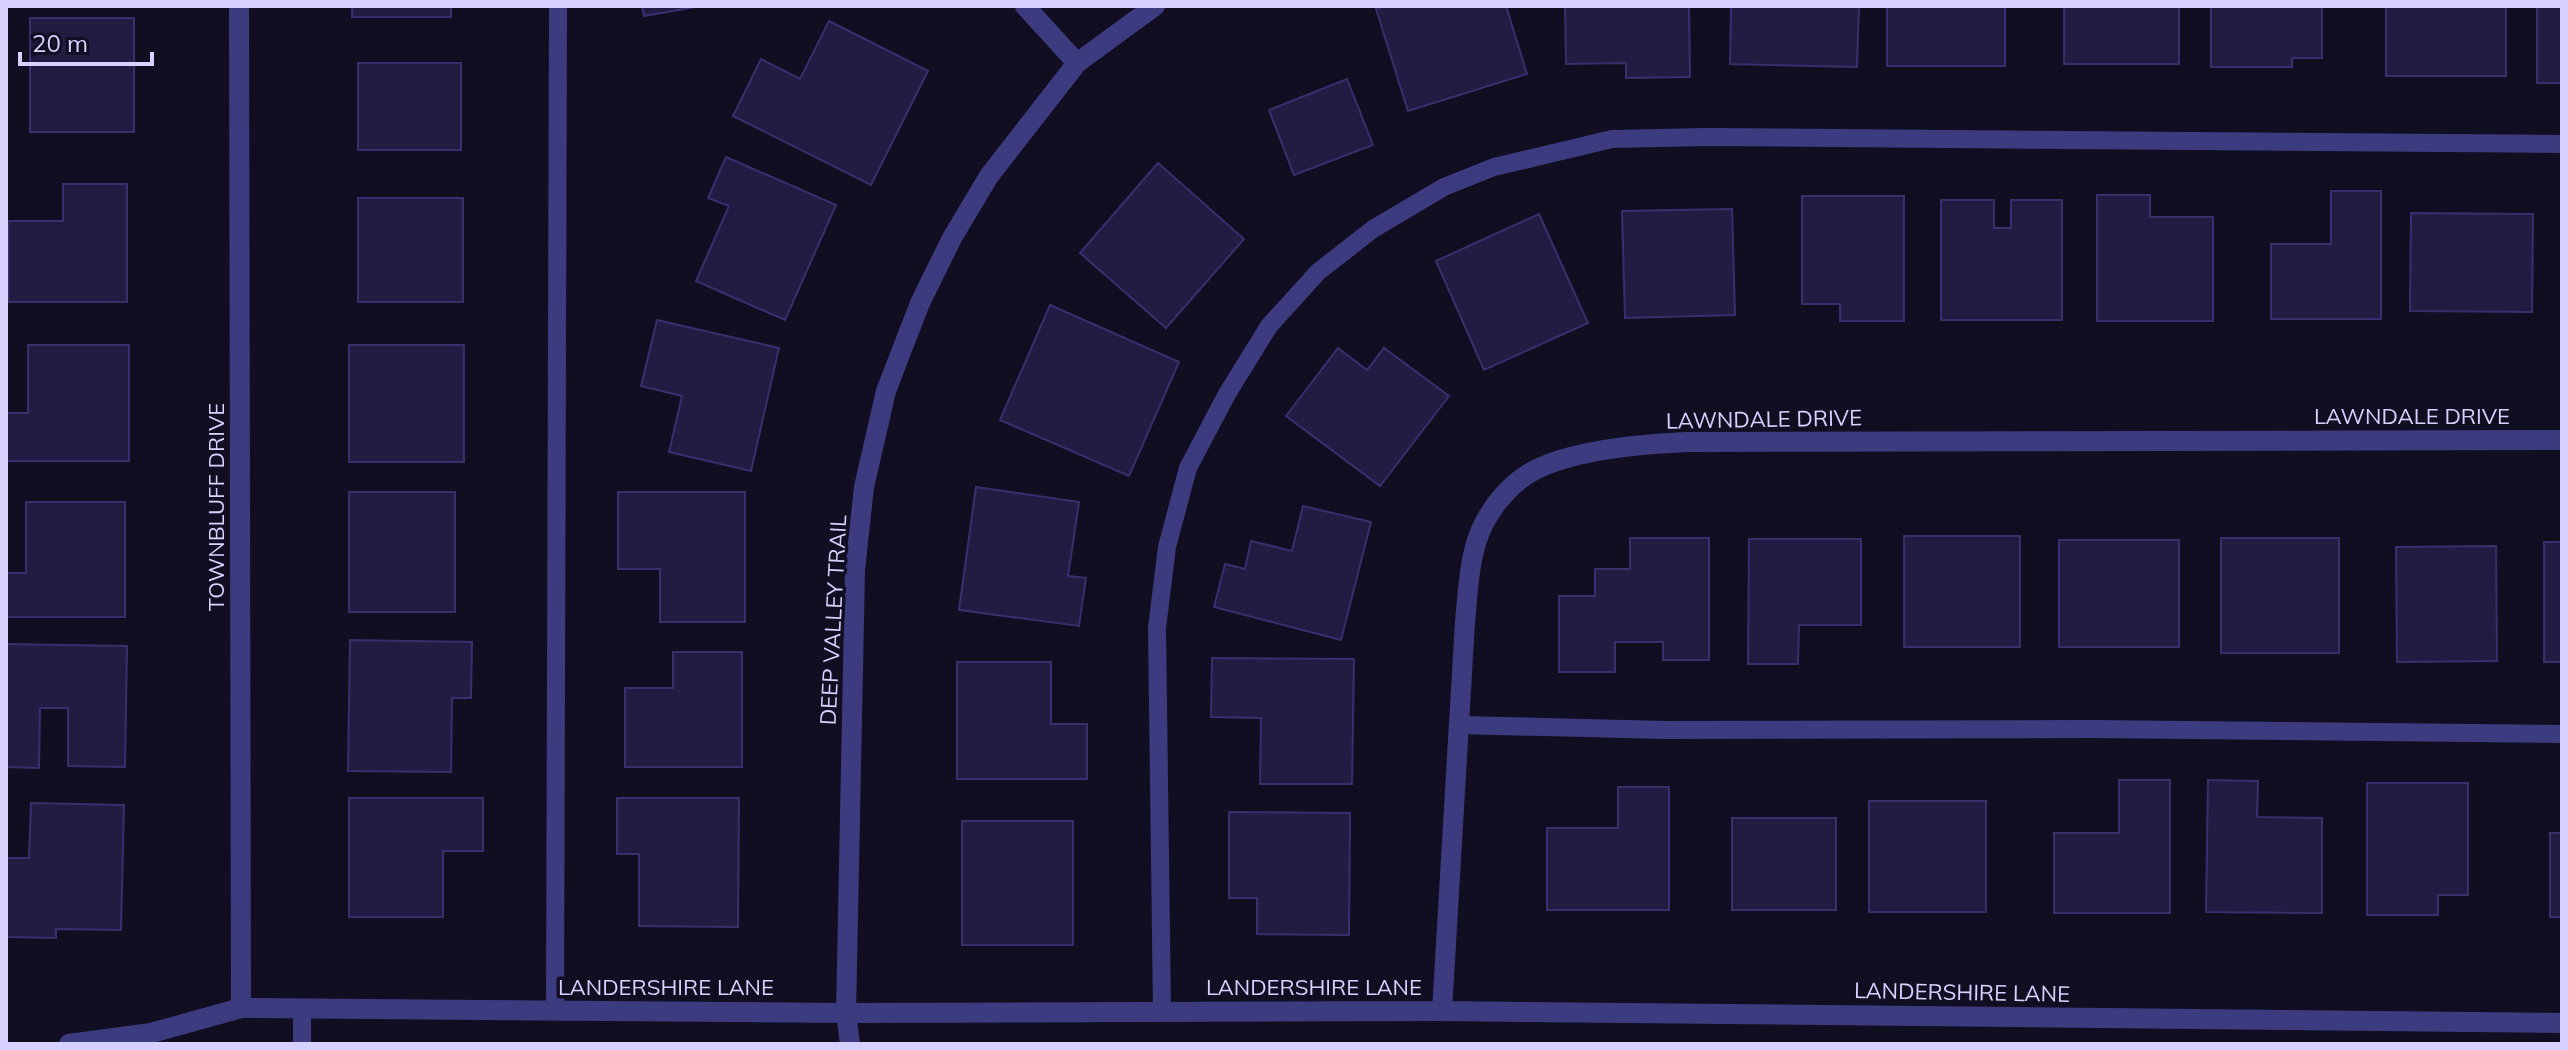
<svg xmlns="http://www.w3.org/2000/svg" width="2568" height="1050" viewBox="0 0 2568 1050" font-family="Mulish,sans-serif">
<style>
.building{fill:#231b42;stroke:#3a2e6e;stroke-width:2}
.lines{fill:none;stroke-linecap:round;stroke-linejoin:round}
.lane{stroke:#3d3b80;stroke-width:18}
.street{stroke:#3d3b80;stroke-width:20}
.labels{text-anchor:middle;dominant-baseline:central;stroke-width:7;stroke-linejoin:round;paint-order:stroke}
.street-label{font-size:22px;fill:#d6d1fe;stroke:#120e22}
</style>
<rect width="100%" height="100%" fill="#120e22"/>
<path class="building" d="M 352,6 L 451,6 L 451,17 L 352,17 Z
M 642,6 L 701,6 L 644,16 Z
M 1386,6 L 1506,6 L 1527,74 L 1408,111 L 1376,9 Z
M 1565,6 L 1689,6 L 1690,77 L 1626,78 L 1626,63 L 1566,64 Z
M 1731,6 L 1859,6 L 1857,67 L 1730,64 Z
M 1887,6 L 2005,6 L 2005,66 L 1887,66 Z
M 2064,6 L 2179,6 L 2179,64 L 2064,64 Z
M 2211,6 L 2322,6 L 2322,58 L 2292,58 L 2292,67 L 2211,67 Z
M 2386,6 L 2506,6 L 2506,76 L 2386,76 Z
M 2537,6 L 2562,6 L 2562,83 L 2537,83 Z
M 30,18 L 134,18 L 134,132 L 30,132 Z
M 829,21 L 928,71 L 871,185 L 733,116 L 761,59 L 800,79 Z
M 358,63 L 461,63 L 461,150 L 358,150 Z
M 1347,79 L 1373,145 L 1294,175 L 1269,110 Z
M 726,157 L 836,205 L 785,320 L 696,281 L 729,206 L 708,198 Z
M 1158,163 L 1244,239 L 1166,328 L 1080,253 Z
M 63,184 L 127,184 L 127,302 L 8,302 L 8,221 L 63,221 Z
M 2331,191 L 2381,191 L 2381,319 L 2271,319 L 2271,244 L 2331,244 Z
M 2097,195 L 2150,195 L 2150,217 L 2213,217 L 2213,321 L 2097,321 Z
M 1802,196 L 1904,196 L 1904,321 L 1840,321 L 1840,304 L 1802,304 Z
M 358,198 L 463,198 L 463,302 L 358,302 Z
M 1941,200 L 1994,200 L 1994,228 L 2011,228 L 2011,200 L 2062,200 L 2062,320 L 1941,320 Z
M 1732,209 L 1735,315 L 1625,318 L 1622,211 Z
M 2411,213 L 2533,214 L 2532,312 L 2410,311 Z
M 1539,214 L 1588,323 L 1484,370 L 1436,261 Z
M 1050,305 L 1179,362 L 1129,476 L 1000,420 Z
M 657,320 L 779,348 L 751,471 L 669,452 L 682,396 L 641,386 Z
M 28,345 L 129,345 L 129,461 L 6,461 L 6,413 L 28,413 Z
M 349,345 L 464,345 L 464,462 L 349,462 Z
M 1338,348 L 1367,370 L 1384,348 L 1449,396 L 1380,486 L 1286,416 Z
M 976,487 L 1079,502 L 1068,576 L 1086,578 L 1079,626 L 959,610 Z
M 349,492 L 455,492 L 455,612 L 349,612 Z
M 618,492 L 745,492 L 745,622 L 660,622 L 660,569 L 618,569 Z
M 26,502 L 125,502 L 125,617 L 6,617 L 6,573 L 26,573 Z
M 1303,506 L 1371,522 L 1341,640 L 1214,607 L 1225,564 L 1245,569 L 1251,541 L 1292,551 Z
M 1904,536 L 2020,536 L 2020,647 L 1904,647 Z
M 1630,538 L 1709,538 L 1709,660 L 1663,660 L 1663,642 L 1615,642 L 1615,672 L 1559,672 L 1559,596 L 1595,596 L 1595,569 L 1630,569 Z
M 2221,538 L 2339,538 L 2339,653 L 2221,653 Z
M 1749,539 L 1861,539 L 1861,625 L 1799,625 L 1798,664 L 1748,664 Z
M 2059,540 L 2179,540 L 2179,647 L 2059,647 Z
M 2544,542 L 2562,542 L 2562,662 L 2544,662 Z
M 2496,546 L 2497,661 L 2397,662 L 2396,547 Z
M 350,640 L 472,642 L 471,698 L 452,698 L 451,772 L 348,771 Z
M 6,644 L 127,646 L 125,767 L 68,766 L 68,708 L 40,708 L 39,768 L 6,767 Z
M 673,652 L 742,652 L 742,767 L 625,767 L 625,688 L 673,688 Z
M 1212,658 L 1354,659 L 1352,784 L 1260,784 L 1261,718 L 1211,717 Z
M 957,662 L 1051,662 L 1051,724 L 1087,724 L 1087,779 L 957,779 Z
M 2119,780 L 2170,780 L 2170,913 L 2054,913 L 2054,833 L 2119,833 Z
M 2208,780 L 2258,781 L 2257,817 L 2322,818 L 2322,913 L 2206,912 Z
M 2367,783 L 2468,783 L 2468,895 L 2438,895 L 2438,915 L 2367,915 Z
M 1618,787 L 1669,787 L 1669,910 L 1547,910 L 1547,828 L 1618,828 Z
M 349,798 L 483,798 L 483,851 L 443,851 L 443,917 L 349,917 Z
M 617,798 L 739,798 L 738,927 L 639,926 L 639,854 L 617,854 Z
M 1869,801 L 1986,801 L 1986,912 L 1869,912 Z
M 31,803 L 124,805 L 121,930 L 56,929 L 56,938 L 6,937 L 6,858 L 29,858 Z
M 1229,812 L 1350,813 L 1349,935 L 1257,934 L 1257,898 L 1229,898 Z
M 1732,818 L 1836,818 L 1836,910 L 1732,910 Z
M 962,821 L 1073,821 L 1073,945 L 962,945 Z
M 2550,833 L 2562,833 L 2562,917 L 2550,917 Z"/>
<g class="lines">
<path class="lane" d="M 1459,725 L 1665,730 L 2088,729 L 2562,734
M 302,1009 L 302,1044
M 555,1011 L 558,6
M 1162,1011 L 1157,628 L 1167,547 L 1188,468 L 1227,394 L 1269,326 L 1318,272 L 1373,229 L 1444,187 L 1494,167 L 1612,139 L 1707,137 L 2562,144"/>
<path class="street" d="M 239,6 L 241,1008
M 1025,6 L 1077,63
M 1442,1011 L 1465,622 C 1468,592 1469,559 1480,532 C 1491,506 1512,481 1537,469 C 1576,450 1643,444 1687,442 L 2562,440
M 69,1044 L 151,1033 L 241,1008 L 846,1013 L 1442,1011 L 2562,1023
M 850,1044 L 846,1013 L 855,570 L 864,487 L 886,391 L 920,303 L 952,238 L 989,176 L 1077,63 L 1155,6"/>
</g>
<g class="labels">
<g class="street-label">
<text x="2412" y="416">LAWNDALE DRIVE</text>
<text transform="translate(1764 419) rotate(-1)">LAWNDALE DRIVE</text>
<text transform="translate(216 507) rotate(-90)">TOWNBLUFF DRIVE</text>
<text transform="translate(833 620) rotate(-87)">DEEP VALLEY TRAIL</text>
<text x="666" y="987">LANDERSHIRE LANE</text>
<text x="1314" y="987">LANDERSHIRE LANE</text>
<text transform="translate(1962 992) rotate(1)">LANDERSHIRE LANE</text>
</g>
</g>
<rect width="2568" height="1050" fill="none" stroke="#d6d1fe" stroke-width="16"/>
<path d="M20 52v12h132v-12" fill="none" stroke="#d6d1fe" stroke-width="4"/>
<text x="32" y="52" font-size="24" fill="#d6d1fe" stroke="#120e22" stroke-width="6" paint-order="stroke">20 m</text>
</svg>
